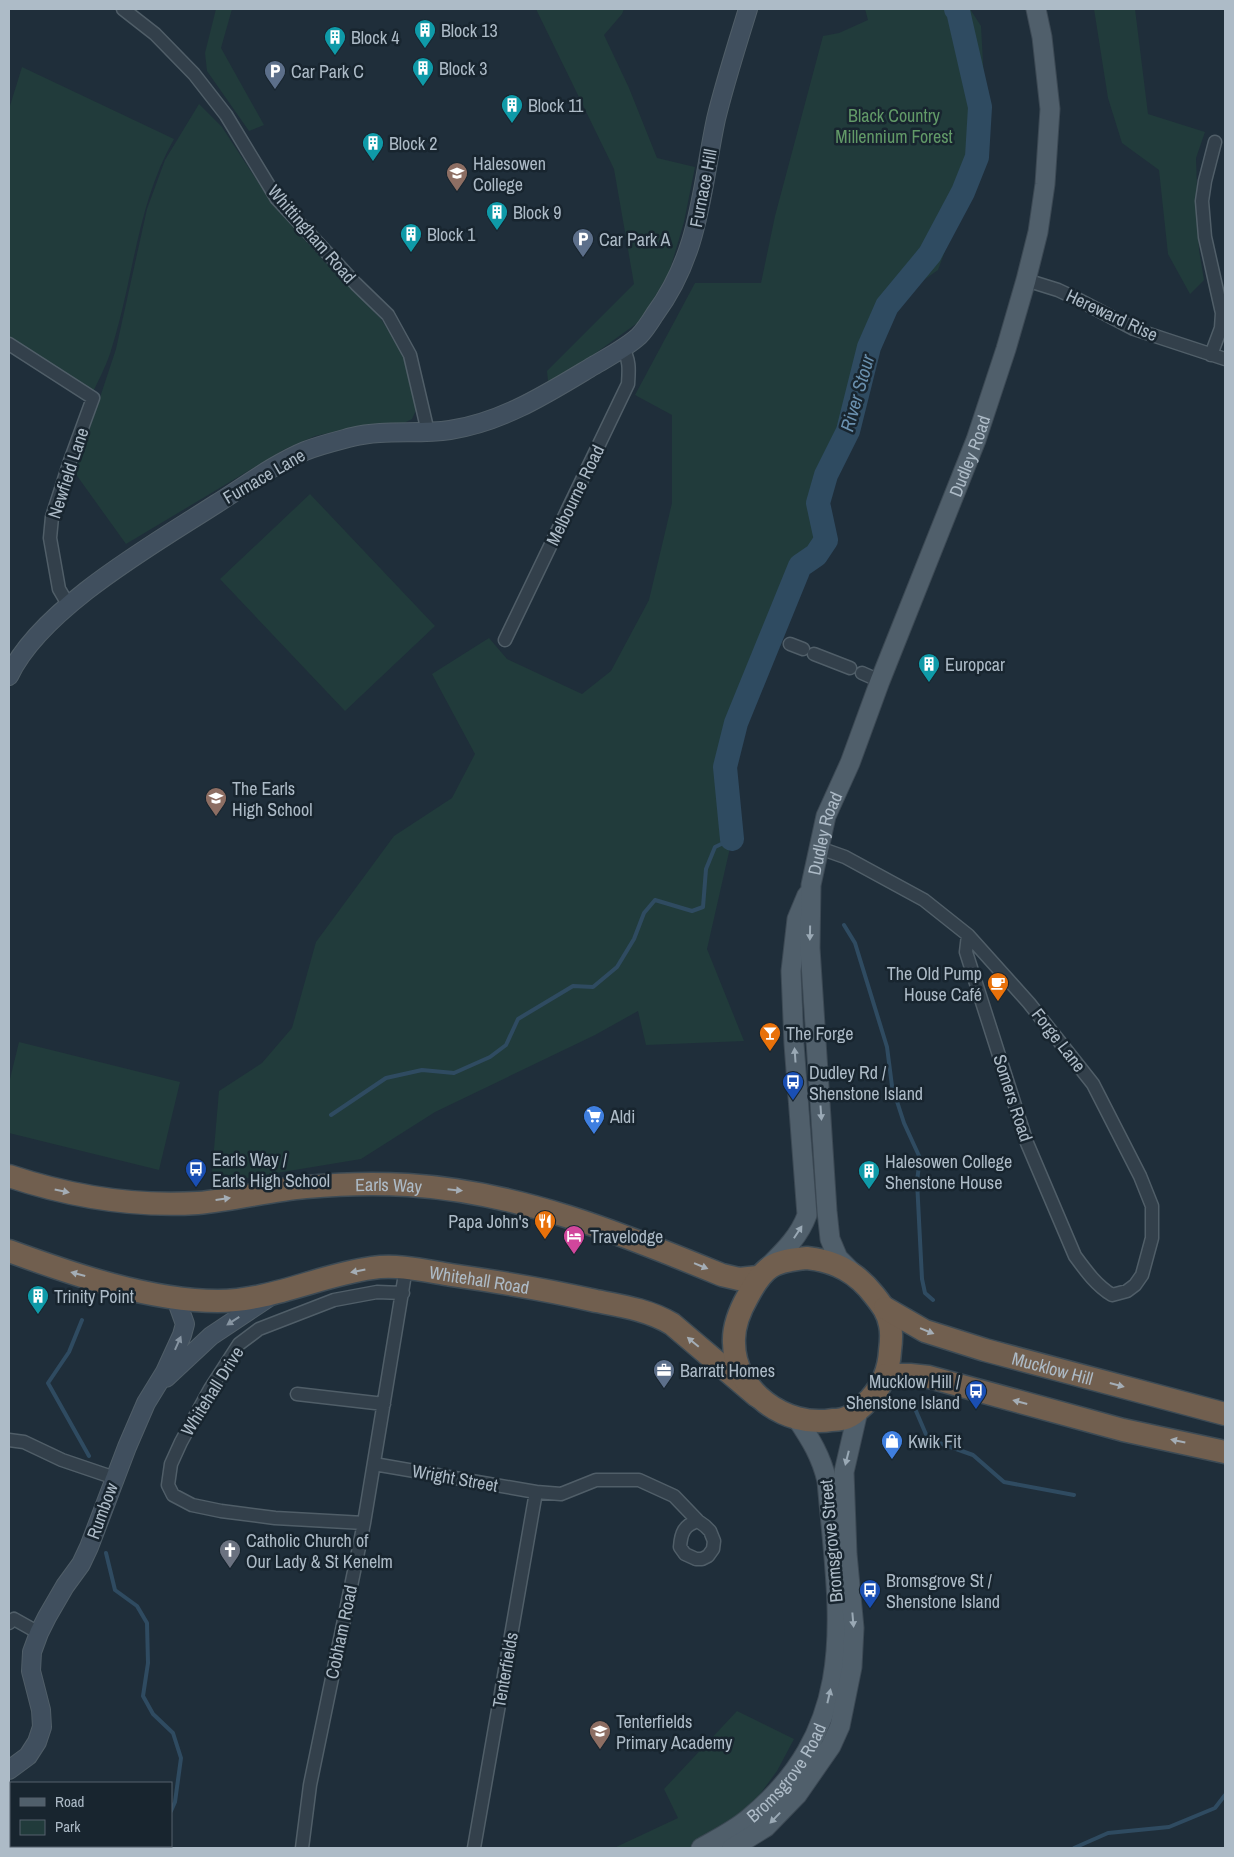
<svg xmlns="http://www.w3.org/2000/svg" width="1234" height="1857" viewBox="0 0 1234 1857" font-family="'Archivo Narrow',sans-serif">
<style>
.green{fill:#213b3b}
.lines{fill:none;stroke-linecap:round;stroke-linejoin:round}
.stream{stroke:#2f4b61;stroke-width:4}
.river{stroke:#2f4b61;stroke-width:24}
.street-casing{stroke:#505e68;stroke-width:15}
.secondary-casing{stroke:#505e68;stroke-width:20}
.primary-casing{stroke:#3c4954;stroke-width:21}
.highway-casing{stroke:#3d4b55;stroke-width:25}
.street{stroke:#33404b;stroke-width:12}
.secondary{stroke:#404f5e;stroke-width:18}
.primary{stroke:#505f6b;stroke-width:19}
.highway{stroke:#715f4f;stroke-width:22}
.oneway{fill:#9aa9b5}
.oneway2{fill:#a4adb5}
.oneway3{fill:#8795a2}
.labels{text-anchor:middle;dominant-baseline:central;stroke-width:5;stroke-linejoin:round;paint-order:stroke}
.poi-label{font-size:18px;fill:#adbbc7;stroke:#18252f;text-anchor:start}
.park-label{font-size:18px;fill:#629a68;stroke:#18252f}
.street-label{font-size:18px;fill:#adbbc7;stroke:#18252f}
.water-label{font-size:19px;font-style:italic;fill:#6a90ae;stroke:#18252f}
</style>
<rect width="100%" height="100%" fill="#1f2e3a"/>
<path class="green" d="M 216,9 L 232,9 L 221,48 L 264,125 L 249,131 L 207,71 L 205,53 Z
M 536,9 L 624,9 L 622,14 L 604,35 L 629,88 L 657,158 L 695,167 L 684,222 L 669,273 L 640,321 L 564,376 L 548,381 L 547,371 L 634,284 L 614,169 Z
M 865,9 L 970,9 L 981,26 L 987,136 L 938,270 L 887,306 L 869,347 L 848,431 L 826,475 L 818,502 L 829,512 L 835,531 L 805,574 L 769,661 L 736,723 L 725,766 L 732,839 L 707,949 L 744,1041 L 646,1045 L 638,1011 L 595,1035 L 435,1112 L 361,1159 L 211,1184 L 219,1091 L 262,1063 L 292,1028 L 316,942 L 394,836 L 452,798 L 475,754 L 432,674 L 489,638 L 507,659 L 582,694 L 611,671 L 649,600 L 672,503 L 672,415 L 635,395 L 695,283 L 761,283 L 775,216 L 823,36 L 839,33 L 868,20 Z
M 1094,9 L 1135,9 L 1148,114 L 1205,132 L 1196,158 L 1199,250 L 1204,280 L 1190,294 L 1168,254 L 1159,170 L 1122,143 L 1108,98 Z
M 22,67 L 174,139 C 137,204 134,277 112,347 C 108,362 100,377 93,392 L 9,338 L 9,109 Z
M 199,104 L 222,127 L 273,205 L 323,260 L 381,319 L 406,359 L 417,408 L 412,419 L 400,425 L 356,427 L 315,436 L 285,449 L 126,544 L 75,473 L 116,349 L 147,209 L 165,160 Z
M 310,494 L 435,626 L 345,711 L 220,579 Z
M 19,1042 L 180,1082 L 159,1170 L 9,1133 L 9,1083 Z
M 737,1711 L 794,1739 L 777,1771 L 752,1805 L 724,1828 L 690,1848 L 614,1848 L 678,1818 L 664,1789 Z"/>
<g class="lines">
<path class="stream" d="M 844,925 L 855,943 L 887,1047 L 892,1086 L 904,1123 L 920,1158 L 917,1181 L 922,1279 L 925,1293 L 933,1300
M 331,1115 L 386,1078 L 422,1070 L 454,1073 L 490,1057 L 506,1045 L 518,1019 L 573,986 L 593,987 L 617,967 L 634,939 L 644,913 L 655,900 L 692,911 L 703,907 L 706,869 L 715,847 L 732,839
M 82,1320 L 69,1352 L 48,1383 L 89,1456
M 916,1411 L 928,1439 L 973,1455 L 1004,1482 L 1074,1495
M 106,1553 L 115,1590 L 137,1606 L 147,1623 L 148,1663 L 143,1696 L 153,1714 L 173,1733 L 181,1758 L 175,1802 L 171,1811
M 153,1848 L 154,1846
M 1074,1848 L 1108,1833 L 1169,1827 L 1215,1808 L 1225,1795"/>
<path class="river" d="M 732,839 L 725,767 L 736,723 L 800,566 L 816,555 L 826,540 L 818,503 L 826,475 L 848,431 L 869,347 L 887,306 L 930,254 L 963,192 L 977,157 L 980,107 L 958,11 L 956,9"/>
<g class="street-casing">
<path id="street" d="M 123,9 L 155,34 L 194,74 L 226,115 L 277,199 L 356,284 L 388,315 L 410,355 L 428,432
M 1026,280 L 1058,290 L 1075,298 L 1134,329 L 1225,359
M 9,344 L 93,398 L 70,461 L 52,517 L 50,538 L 59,589 L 69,606
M 1211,355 L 1221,328 L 1222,313 L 1205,237 L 1202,201 L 1205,181 L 1215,142
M 505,640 L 628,384 C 629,370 630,359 622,348
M 790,644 L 803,649
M 814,654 L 850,668
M 862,673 L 880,681
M 819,850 L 828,851 L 845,857 L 924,900 L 968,935 L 1029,1003 L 1093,1084 L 1140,1176 L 1152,1206 L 1152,1238 L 1142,1275 L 1135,1285 L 1127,1291 L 1112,1295 C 1096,1285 1086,1271 1075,1256 L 1027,1143 L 966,952 L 968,935
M 297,1394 L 384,1404
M 9,1440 L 24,1442 L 62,1460 L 115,1478
M 374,1464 L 536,1492 L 561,1494 L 596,1480 L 639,1480 L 674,1496 L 698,1521 L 705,1526 L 710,1531 L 714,1541 L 713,1549 L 708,1556 L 702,1559 L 696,1559 L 685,1554 L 680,1547 C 681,1533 684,1525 698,1521
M 364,1523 L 275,1518 L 221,1511 L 192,1505 L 173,1495 L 168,1485 L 171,1464 L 181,1442 L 210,1389 L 239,1344 L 259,1329 L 334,1300 L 377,1292 L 403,1293
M 9,1623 L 14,1619 L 39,1633
M 302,1848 L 310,1785 L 364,1523 L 406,1268
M 474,1848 L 536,1492"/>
</g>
<g class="secondary-casing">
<path id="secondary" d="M 9,676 C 41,608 154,544 216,504 C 245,486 274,464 305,451 C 320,445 337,441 352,437 C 385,429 418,435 450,430 C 503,422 548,393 593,366 C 608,357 626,348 639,336 C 645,330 650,322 655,314 C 700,253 701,190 716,119 C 725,82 737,45 748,9
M 166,1378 L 211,1336 L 271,1296
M 9,1770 L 28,1756 L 37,1742 L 42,1727 L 41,1710 L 31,1671 L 32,1652 L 39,1633 L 47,1617 L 65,1586 L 81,1564 L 89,1547 L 127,1447 L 146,1403 L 165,1372 L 182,1335 L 185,1324 L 176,1299"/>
</g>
<g class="primary-casing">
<g id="primary">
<path d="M 767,1268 C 783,1252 799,1237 807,1215 L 794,1044 L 791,971 L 797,919 L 807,895"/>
<path id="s1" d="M 853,1273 L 838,1258 L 830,1239 L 827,1211 L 810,948 L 811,885 L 826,816 L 850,763 L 880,681 L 976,440 L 1006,349 L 1026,280 L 1038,232 L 1045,184 L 1050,109 L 1042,37 L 1036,9"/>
<path id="s2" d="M 701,1848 C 717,1839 735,1830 749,1818 C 863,1723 838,1612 827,1481 C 821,1456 811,1440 797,1419"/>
<path d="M 732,1848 L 766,1827 L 797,1795 L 831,1746 L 840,1726 L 852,1667 L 854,1628 L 847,1554 L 844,1472 L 858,1411"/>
</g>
</g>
<g class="highway-casing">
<g id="highway">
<path id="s3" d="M 9,1176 C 69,1196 134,1207 198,1203 C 234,1200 270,1190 306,1187 C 340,1184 374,1183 408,1185 C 519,1192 620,1233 722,1275 L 739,1279 L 758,1277"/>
<path id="s4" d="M 9,1251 C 72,1274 150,1301 218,1301 C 271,1301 320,1275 372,1268 C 398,1264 426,1271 451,1275 C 500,1282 548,1290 596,1301 C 622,1306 649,1310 672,1324 L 757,1396"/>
<path d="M 807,1258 C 836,1261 857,1273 874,1295 C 882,1305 888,1313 890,1325 C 892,1333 891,1343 890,1351 C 889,1370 883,1385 870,1399 C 864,1405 857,1412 850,1416 C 845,1419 837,1420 832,1420 C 786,1428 734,1391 734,1343 C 733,1326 740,1310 748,1296 C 764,1266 773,1261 807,1258 Z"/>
<path id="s5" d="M 885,1308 L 925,1331 L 985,1350 L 1225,1414"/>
<path d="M 886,1375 L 910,1375 L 929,1377 L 1123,1430 L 1225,1452"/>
</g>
</g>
<use href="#street" class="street"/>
<use href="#secondary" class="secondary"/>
<use href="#primary" class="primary"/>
<use href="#highway" class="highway"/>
</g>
<defs><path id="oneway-solid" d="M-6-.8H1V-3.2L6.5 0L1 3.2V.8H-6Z" transform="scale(1.25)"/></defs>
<g class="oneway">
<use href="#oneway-solid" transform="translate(810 933) rotate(91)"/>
<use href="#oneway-solid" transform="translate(795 1055) rotate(-94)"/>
<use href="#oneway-solid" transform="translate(821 1113) rotate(86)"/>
<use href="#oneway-solid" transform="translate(798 1232) rotate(-57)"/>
<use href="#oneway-solid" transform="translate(847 1458) rotate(104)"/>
<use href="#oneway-solid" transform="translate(853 1620) rotate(85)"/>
<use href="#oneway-solid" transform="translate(829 1696) rotate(-77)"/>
<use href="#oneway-solid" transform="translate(775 1818) rotate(134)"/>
</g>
<g class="oneway2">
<use href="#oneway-solid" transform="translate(455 1190) rotate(6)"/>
<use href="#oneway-solid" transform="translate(62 1191) rotate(12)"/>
<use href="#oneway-solid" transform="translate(223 1199) rotate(-8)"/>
<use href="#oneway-solid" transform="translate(701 1266) rotate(22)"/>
<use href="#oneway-solid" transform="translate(358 1271) rotate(169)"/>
<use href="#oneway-solid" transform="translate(78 1274) rotate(-165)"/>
<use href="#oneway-solid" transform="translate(927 1331) rotate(22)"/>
<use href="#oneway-solid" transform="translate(693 1342) rotate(-140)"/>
<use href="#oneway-solid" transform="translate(1117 1385) rotate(15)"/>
<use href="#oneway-solid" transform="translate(1020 1402) rotate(-165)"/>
<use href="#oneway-solid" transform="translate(1178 1441) rotate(-168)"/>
</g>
<g class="oneway3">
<use href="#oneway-solid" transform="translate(233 1321) rotate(147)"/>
<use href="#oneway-solid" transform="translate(178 1343) rotate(-66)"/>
</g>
<defs>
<g id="building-pin" transform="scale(1.125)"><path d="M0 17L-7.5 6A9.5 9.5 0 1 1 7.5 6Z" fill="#0f9aa8" stroke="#18252f"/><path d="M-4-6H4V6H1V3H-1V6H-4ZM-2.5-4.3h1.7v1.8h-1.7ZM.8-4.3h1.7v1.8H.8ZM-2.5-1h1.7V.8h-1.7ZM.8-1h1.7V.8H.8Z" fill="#fff"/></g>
<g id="parking-pin" transform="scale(1.125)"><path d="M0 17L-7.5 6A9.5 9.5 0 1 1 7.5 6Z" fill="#5c6f8a" stroke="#18252f"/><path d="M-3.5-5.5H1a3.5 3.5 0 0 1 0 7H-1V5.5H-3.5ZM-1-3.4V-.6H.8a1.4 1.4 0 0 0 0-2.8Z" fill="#fff"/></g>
<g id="university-pin" transform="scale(1.125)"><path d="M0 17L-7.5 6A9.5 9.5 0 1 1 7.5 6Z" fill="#8d6e63" stroke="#18252f"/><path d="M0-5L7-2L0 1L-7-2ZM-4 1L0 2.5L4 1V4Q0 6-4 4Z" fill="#fff"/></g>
<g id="school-pin" transform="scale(1.125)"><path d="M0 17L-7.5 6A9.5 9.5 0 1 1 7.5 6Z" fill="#8d6e63" stroke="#18252f"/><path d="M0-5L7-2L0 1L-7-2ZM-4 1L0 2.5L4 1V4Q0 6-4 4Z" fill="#fff"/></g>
<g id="cafe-pin" transform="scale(1.125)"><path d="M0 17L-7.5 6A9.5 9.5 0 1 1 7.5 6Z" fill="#e8710a" stroke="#18252f"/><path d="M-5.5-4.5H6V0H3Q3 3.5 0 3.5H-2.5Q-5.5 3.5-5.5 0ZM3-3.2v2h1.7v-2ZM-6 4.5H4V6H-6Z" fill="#fff"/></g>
<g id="bar-pin" transform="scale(1.125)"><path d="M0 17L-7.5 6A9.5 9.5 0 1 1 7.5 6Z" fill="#e8710a" stroke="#18252f"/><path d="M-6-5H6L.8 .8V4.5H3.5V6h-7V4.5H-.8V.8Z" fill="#fff"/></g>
<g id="bus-pin" transform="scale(1.125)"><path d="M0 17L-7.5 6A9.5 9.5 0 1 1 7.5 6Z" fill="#1a4fb4" stroke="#18252f"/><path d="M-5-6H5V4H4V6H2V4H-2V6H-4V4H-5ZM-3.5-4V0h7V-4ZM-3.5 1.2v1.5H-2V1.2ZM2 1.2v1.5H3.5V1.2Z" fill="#fff"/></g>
<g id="supermarket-pin" transform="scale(1.125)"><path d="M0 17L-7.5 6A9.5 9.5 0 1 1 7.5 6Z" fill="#3f7fe0" stroke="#18252f"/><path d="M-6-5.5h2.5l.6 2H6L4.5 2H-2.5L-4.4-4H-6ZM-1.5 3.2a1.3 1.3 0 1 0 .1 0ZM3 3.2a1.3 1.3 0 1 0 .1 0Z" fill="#fff"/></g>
<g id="restaurant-pin" transform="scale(1.125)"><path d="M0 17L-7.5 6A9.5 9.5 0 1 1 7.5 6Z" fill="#e8710a" stroke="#18252f"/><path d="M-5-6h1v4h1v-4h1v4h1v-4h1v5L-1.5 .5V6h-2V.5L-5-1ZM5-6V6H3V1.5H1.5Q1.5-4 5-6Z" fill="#fff"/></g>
<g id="hotel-pin" transform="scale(1.125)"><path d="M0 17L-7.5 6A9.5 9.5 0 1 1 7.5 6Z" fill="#d1479c" stroke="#18252f"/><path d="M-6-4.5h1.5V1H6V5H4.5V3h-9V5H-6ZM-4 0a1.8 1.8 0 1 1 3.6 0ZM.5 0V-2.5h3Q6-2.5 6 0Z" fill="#fff"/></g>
<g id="office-pin" transform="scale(1.125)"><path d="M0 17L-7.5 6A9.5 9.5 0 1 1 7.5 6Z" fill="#5c6f8a" stroke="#18252f"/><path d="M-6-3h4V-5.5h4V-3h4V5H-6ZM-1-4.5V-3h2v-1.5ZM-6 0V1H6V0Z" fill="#fff"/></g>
<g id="shop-pin" transform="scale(1.125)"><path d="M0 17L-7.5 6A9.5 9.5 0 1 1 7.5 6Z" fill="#3f7fe0" stroke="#18252f"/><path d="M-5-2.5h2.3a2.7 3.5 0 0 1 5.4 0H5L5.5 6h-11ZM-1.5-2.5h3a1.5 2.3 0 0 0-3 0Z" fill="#fff"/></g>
<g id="church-pin" transform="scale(1.125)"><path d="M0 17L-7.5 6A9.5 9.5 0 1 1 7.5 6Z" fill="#6b7280" stroke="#18252f"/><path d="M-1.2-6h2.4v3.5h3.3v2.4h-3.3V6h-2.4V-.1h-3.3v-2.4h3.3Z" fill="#fff"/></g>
</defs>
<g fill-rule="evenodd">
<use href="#building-pin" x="425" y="30"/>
<use href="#building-pin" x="335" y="37"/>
<use href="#building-pin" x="423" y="68"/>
<use href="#parking-pin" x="275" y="71"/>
<use href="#building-pin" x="512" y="105"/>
<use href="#building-pin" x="373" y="143"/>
<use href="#university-pin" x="457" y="173"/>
<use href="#building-pin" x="497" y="212"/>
<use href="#building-pin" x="411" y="234"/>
<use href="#parking-pin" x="583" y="239"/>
<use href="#building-pin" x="929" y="664"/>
<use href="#school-pin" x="216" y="798"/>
<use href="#cafe-pin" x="998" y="983"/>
<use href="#bar-pin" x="770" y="1033"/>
<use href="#bus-pin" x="793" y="1082"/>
<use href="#supermarket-pin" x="594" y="1116"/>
<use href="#bus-pin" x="196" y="1169"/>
<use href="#building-pin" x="869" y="1171"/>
<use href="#restaurant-pin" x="545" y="1221"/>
<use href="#hotel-pin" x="574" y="1236"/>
<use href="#building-pin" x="38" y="1296"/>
<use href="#office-pin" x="664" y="1370"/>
<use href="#bus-pin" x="976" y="1391"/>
<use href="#shop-pin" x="892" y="1441"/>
<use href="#church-pin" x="230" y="1550"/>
<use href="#bus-pin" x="870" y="1590"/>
<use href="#school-pin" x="600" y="1731"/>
</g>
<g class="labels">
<g class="poi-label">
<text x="441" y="30">Block 13</text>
<text x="351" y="37">Block 4</text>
<text x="439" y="68">Block 3</text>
<text x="291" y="71">Car Park C</text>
<text x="528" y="105">Block 11</text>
<text x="389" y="143">Block 2</text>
<text x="473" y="163">Halesowen<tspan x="473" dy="21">College</tspan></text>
<text x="513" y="212">Block 9</text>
<text x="427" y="234">Block 1</text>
<text x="599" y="239">Car Park A</text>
<text x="945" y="664">Europcar</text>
<text x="232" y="788">The Earls<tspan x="232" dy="21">High School</tspan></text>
<text x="982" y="973" text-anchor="end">The Old Pump<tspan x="982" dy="21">House Café</tspan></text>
<text x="786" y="1033">The Forge</text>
<text x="809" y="1072">Dudley Rd /<tspan x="809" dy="21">Shenstone Island</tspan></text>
<text x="610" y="1116">Aldi</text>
<text x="212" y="1159">Earls Way /<tspan x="212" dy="21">Earls High School</tspan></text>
<text x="885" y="1161">Halesowen College<tspan x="885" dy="21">Shenstone House</tspan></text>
<text x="529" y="1221" text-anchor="end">Papa John's</text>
<text x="590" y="1236">Travelodge</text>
<text x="54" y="1296">Trinity Point</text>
<text x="680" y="1370">Barratt Homes</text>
<text x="960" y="1381" text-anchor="end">Mucklow Hill /<tspan x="960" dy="21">Shenstone Island</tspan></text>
<text x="908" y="1441">Kwik Fit</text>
<text x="246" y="1540">Catholic Church of<tspan x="246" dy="21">Our Lady &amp; St Kenelm</tspan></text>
<text x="886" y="1580">Bromsgrove St /<tspan x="886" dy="21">Shenstone Island</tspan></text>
<text x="616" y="1721">Tenterfields<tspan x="616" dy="21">Primary Academy</tspan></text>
</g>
<g class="park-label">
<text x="894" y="115">Black Country<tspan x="894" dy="21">Millennium Forest</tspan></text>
</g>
<g class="street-label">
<text transform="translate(703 188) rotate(-79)">Furnace Hill</text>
<text transform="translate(312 234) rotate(49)">Whittingham Road</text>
<text transform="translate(1112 315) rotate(25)">Hereward Rise</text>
<text stroke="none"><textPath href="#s1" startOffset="855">Dudley Road</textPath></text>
<text transform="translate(68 473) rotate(-72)">Newfield Lane</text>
<text transform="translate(264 476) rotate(-30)">Furnace Lane</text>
<text transform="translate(575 495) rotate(-64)">Melbourne Road</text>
<text stroke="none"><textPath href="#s1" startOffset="450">Dudley Road</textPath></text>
<text transform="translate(1059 1040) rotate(52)">Forge Lane</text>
<text transform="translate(1013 1098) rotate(72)">Somers Road</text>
<text stroke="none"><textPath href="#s3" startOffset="384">Earls Way</textPath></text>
<text stroke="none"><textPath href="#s4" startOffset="482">Whitehall Road</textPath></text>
<text stroke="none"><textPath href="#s5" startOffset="179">Mucklow Hill</textPath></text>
<text transform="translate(212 1391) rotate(-58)">Whitehall Drive</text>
<text transform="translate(455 1478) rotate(10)">Wright Street</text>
<text transform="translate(102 1511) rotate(-70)">Rumbow</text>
<text transform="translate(831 1541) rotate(-95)">Bromsgrove Street</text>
<text transform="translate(341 1632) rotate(-78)">Cobham Road</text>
<text transform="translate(505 1670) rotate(-80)">Tenterfields</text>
<text stroke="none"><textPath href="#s2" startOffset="116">Bromsgrove Road</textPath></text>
</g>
<g class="water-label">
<text transform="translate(857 393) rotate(-74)">River Stour</text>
</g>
</g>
<rect width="1234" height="1857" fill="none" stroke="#adbbc7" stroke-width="20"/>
<rect x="10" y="1782" width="162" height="65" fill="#18252f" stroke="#54616c"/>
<rect x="20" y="1798" width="25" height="8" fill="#505f6b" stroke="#54616c"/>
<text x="55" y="1807" font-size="15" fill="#adbbc7">Road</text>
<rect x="20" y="1820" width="25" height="15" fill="#213b3b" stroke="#54616c"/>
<text x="55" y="1832" font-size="15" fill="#adbbc7">Park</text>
</svg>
